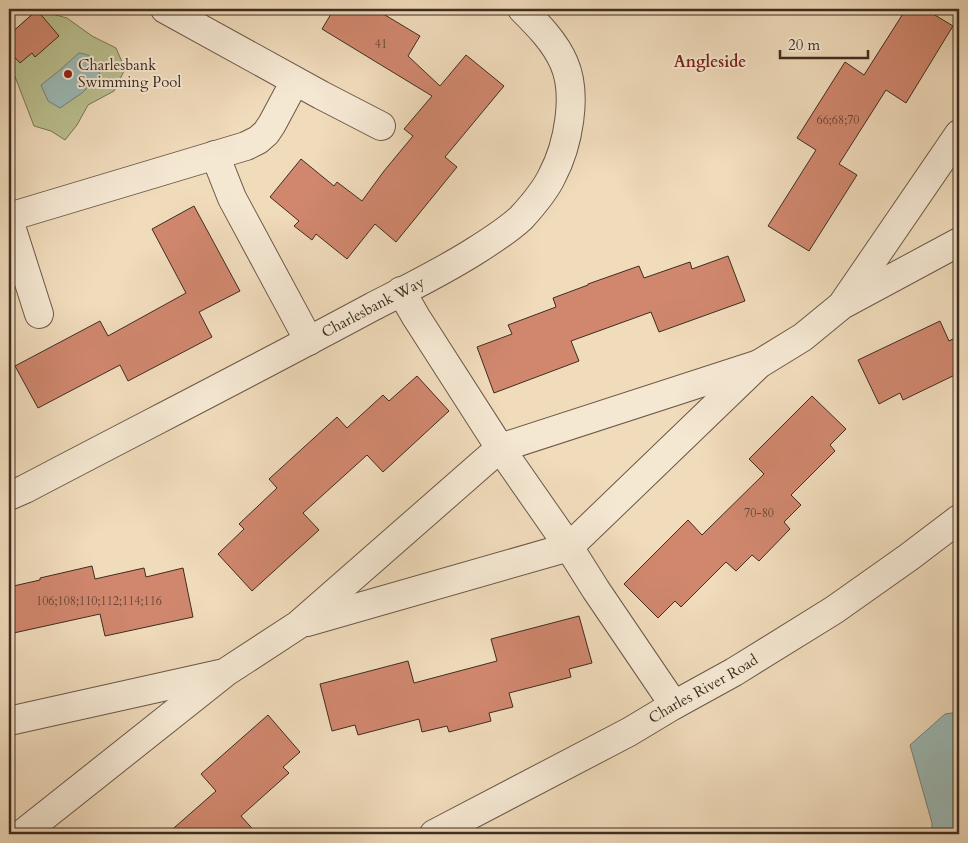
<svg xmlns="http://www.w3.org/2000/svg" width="968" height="843" viewBox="0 0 968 843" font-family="Cardo,serif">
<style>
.green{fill:#bac090;stroke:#7c7658}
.water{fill:#9bbab6;stroke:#76827a}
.building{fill:#d0876e;stroke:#3f2d20}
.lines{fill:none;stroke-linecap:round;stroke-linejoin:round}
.minor-casing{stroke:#6b5847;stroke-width:30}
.minor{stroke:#f5e8d3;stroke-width:28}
.poi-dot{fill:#8f2418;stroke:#f5e8d3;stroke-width:2}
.labels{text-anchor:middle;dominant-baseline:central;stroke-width:4;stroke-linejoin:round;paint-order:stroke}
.number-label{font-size:12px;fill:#634434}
.poi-label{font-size:15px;fill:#3f2d20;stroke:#f5e8d3;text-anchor:start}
.street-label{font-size:15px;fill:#3f2d20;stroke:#f5e8d3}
.neighbourhood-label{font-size:16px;font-weight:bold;fill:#7a1f14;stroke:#f5e8d3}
</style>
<rect width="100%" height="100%" fill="#f0dbbb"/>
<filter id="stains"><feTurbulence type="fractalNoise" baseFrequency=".004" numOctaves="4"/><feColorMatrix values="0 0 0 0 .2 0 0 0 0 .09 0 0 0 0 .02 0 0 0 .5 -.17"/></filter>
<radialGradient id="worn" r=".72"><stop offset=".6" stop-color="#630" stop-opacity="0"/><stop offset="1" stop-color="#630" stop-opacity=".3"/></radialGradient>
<path class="green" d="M 37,10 L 67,18 L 92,36 L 116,48 L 125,69 L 114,91 L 88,105 L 77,125 L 65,140 L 51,131 L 34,126 L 9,61 L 9,35 Z"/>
<path class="water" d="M 79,53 C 94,55 96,61 100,75 L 82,93 L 60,108 L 48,101 L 41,85 L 60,70 Z
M 959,712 L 959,834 L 932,834 L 932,823 L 910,745 L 945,714 Z"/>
<path class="building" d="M 334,9 L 375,9 L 420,36 L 408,56 L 440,86 L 466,55 L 504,86 L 445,157 L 457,167 L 396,242 L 375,224 L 347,259 L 316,234 L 312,240 L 294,226 L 299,221 L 270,197 L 301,159 L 334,186 L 337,182 L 362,201 L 384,171 L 413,136 L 404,129 L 432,96 L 322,29 Z
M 906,9 L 925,9 L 953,26 L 906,103 L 886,90 L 839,164 L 857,175 L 809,251 L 768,226 L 816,150 L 797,138 L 845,62 L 864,75 Z
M 37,10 L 59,36 L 35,57 L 32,53 L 20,63 L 9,51 L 9,35 Z
M 194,206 L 240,291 L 199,312 L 212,337 L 128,381 L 120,365 L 38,408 L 15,366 L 100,321 L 108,336 L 186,293 L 152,229 Z
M 728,256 L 745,301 L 659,332 L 651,312 L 571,341 L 579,361 L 494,393 L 477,347 L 512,334 L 508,325 L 556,307 L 553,298 L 588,285 L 588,284 L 639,266 L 644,278 L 690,262 L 692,269 Z
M 940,321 L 949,341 L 959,336 L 959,373 L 903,400 L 900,393 L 879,404 L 858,360 Z
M 417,376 L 449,411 L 383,472 L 367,455 L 303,513 L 319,530 L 252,591 L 218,554 L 244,529 L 239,524 L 277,488 L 269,479 L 337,417 L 347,428 L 383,395 L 389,401 Z
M 812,396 L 846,429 L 830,445 L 835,451 L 791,495 L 801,505 L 784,522 L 790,529 L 759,561 L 752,555 L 736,571 L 726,562 L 681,607 L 675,601 L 658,618 L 624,584 L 688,520 L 702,535 L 764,474 L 749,459 Z
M 92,566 L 95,579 L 144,568 L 146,577 L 183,568 L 193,617 L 105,636 L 100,614 L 9,634 L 9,587 L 40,580 L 40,578 Z
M 579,616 L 592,663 L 569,669 L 571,677 L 509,693 L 513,707 L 489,713 L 491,721 L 449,732 L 447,726 L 422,732 L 419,719 L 358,735 L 355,725 L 332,731 L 320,684 L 408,661 L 414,683 L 497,661 L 491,639 Z
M 268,715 L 300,752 L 283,767 L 289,773 L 241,816 L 257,834 L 167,834 L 216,791 L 201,774 Z"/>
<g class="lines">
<g class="minor-casing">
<g id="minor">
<path d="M 165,9 L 321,95 L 381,126"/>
<path d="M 215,155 L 232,198 L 309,341"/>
<path d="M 9,217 L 246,146 L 258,140 L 266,133 L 272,124 L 295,81"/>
<path d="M 9,220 L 39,314"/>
<path d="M 401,291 L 416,317 L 500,448 L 569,547 L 596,590 L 674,705"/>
<path d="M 844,302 L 959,134"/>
<path id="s1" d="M 9,496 L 25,489 C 141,428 257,369 372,307 C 407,289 442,272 475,251 C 491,241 507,231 521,218 C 532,206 545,191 552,176 C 568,146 578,95 564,63 C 555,42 538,25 522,9"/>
<path d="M 307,622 L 569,547 L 759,364 L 803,337 L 842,305 L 959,242"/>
<path d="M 9,721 L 220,674"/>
<path d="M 22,834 L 226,672 L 298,625 L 500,448 L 759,364"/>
<path id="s2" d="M 434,834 L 629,732 L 674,705 L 734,672 L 834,610 L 909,557 L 959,519"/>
</g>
</g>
<use href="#minor" class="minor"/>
</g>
<circle class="poi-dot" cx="68" cy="74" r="5"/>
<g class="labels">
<g class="number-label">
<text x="381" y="44">41</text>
<text x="838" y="120">66;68;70</text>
<text x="759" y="513">70-80</text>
<text x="99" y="601">106;108;110;112;114;116</text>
</g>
<g class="poi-label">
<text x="78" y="65">Charlesbank<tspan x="78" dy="17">Swimming Pool</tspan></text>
</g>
<g class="street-label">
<text stroke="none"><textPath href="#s1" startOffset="410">Charlesbank Way</textPath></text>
<text stroke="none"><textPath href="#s2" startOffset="306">Charles River Road</textPath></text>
</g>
<g class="neighbourhood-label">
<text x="710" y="62">Angleside</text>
</g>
</g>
<rect width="968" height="843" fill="none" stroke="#f0dbbb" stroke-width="30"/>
<rect x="10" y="10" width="948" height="823" fill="none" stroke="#3f2d20" stroke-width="2.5"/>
<rect x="15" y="15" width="938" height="813" fill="none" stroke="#3f2d20"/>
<path d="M780 50v8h88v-8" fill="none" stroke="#3f2d20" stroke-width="2.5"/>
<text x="788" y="50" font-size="15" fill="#3f2d20" stroke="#f5e8d3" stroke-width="4" paint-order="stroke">20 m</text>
<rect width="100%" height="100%" filter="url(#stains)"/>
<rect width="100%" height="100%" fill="url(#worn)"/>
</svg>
